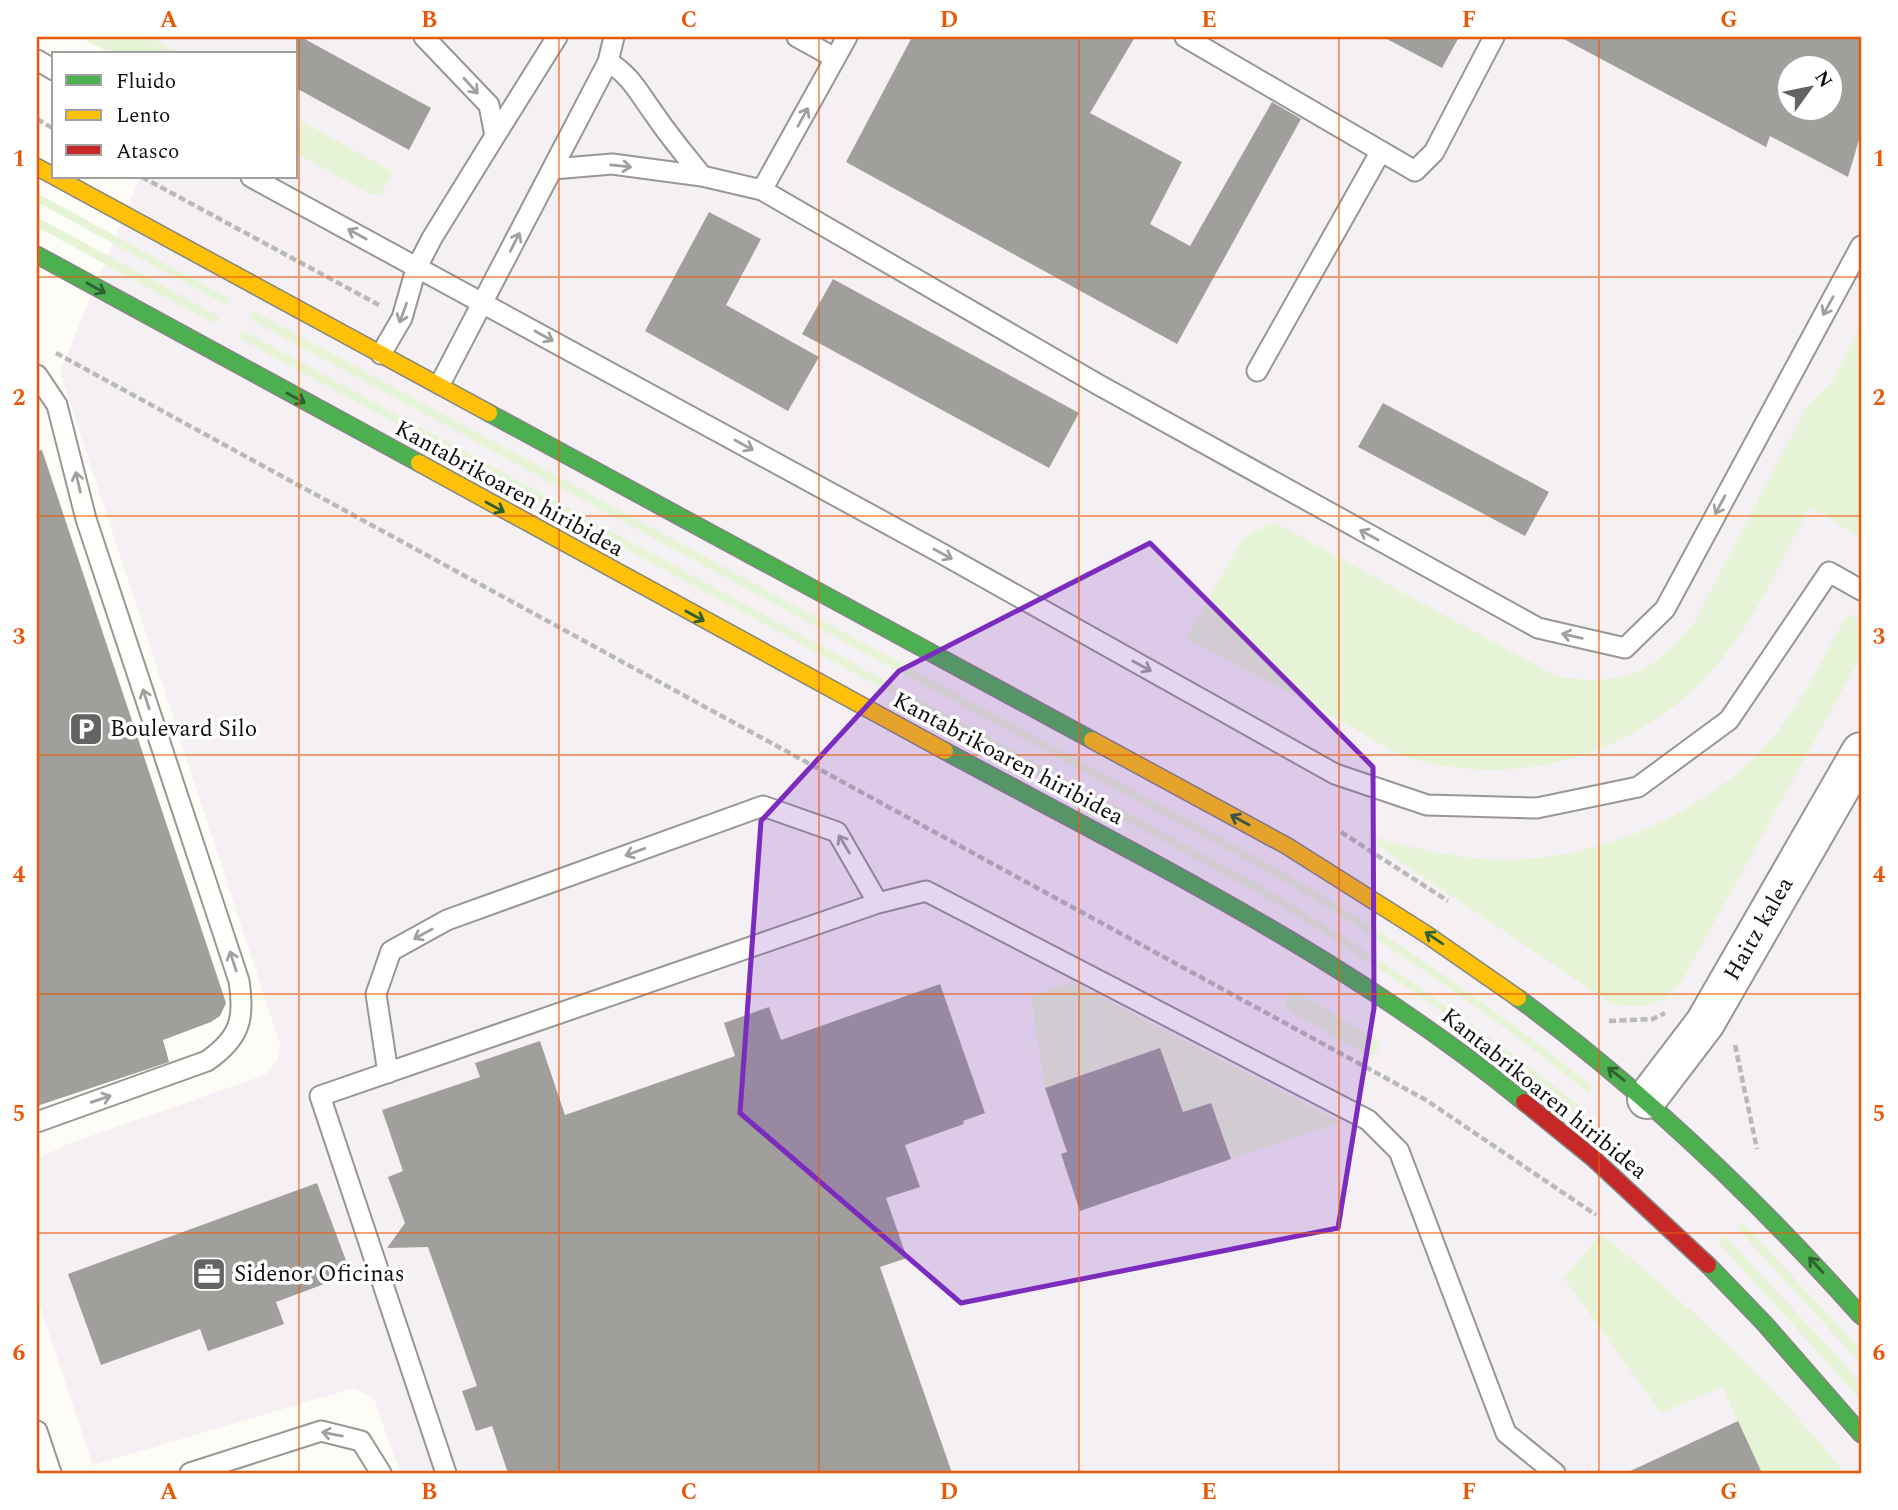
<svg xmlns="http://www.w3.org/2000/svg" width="1898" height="1510" viewBox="0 0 1898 1510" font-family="Spectral,serif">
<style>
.industrial{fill:#f5f0f3;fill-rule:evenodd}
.green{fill:#e7f3d7}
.building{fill:#a19f9c;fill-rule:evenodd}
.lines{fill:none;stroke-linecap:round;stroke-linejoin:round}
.lane-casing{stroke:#979795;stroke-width:23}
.street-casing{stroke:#979795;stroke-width:42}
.fast-casing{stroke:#858482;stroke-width:19}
.slow-casing{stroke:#858482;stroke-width:19}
.jam-casing{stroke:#858482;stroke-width:19}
.path{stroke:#b9b9b8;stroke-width:4.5;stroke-dasharray:7 3.5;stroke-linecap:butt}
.lane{stroke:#fffffe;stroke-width:19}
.street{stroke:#fffffe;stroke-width:38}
.fast{stroke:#4caf50;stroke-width:16}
.slow{stroke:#ffc107;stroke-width:16}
.jam{stroke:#c62828;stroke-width:16}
.oneway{stroke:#a0a09f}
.oneway2{stroke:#2e6030}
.marked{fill:#7b2cbf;fill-opacity:0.2;stroke:#7b2cbf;stroke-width:5;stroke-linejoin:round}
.grid{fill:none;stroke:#e8590c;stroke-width:2;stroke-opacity:0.55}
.labels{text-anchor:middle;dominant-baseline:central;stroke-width:7;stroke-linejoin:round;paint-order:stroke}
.street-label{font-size:23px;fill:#111;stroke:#fff}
.poi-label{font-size:23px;fill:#111;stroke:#fff;text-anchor:start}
.neatline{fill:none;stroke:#e8590c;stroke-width:2.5}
.grid-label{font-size:23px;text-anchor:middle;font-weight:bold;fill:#e8590c}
</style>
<rect width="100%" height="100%" fill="#fdfcf7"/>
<path class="industrial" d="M 80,37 L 1861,37 L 1861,1473 L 400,1473 L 374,1399 L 354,1388 L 93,1465 L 37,1297 L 37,1159 L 68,1144 L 265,1075 L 277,1061 L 281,1047 L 60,372 L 140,177 L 296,177 L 296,54 L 112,54 ZM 1790,66 L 1832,66 L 1832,108 L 1790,108 Z"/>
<path class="green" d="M 80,37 L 149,37 L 181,54 L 112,54 Z
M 296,118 L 393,172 L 381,194 L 372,195 L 296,153 Z
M 37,193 L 230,299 L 226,305 L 37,202 Z
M 37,217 L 220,317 L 215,324 L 37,227 Z
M 254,311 L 1273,866 C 1386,932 1491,1005 1593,1087 L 1588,1093 C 1488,1011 1381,939 1270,873 L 250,319 Z
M 1861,325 L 1861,538 L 1810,507 C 1784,554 1761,608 1728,651 C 1657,746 1533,791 1417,760 C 1393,754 1368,736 1346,724 C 1293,695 1240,666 1187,638 L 1243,538 L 1274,522 L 1558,677 C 1624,686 1653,675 1695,621 L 1807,406 L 1832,382 Z
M 244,331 L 1262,886 C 1373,953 1477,1024 1578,1105 L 1573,1111 C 1474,1030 1368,959 1258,893 L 239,338 Z
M 1848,614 L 1861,620 L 1861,656 L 1682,981 C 1659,1007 1646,1009 1612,1004 L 1360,834 C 1401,844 1442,856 1485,859 C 1587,867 1713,814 1777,732 C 1805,697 1825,653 1848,614 Z
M 1072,982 L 1340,1122 L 1231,1159 L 1211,1103 L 1183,1112 L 1160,1048 L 1045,1088 L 1031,996 Z
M 1292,992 L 1298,992 L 1375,1039 L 1380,1045 L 1377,1053 L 1369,1056 L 1291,1012 L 1285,1005 L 1286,998 Z
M 1743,1223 L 1861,1350 L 1861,1364 L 1737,1228 Z
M 1601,1234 C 1689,1305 1775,1384 1844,1473 L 1762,1473 L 1722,1387 L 1661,1413 L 1564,1278 Z
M 1725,1236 L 1841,1360 L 1861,1384 L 1861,1400 L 1718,1242 Z"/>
<path class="building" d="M 296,37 L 301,37 L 431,108 L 409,150 L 296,88 Z
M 912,37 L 1135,37 L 1090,113 L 1182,162 L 1150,224 L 1190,246 L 1272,102 L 1301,119 L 1177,344 L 846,162 Z
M 1383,37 L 1459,37 L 1442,68 Z
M 1560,37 L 1861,37 L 1861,133 L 1848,177 L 1770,136 L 1766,147 ZM 1789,66 L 1831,66 L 1831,108 L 1789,108 Z
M 709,212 L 761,239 L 726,305 L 819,357 L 788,411 L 645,331 Z
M 833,279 L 1079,413 L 1049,468 L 802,334 Z
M 1383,403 L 1549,492 L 1525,536 L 1358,447 Z
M 42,450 L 226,1003 L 220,1016 L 211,1022 L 163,1040 L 169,1062 L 37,1106 L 37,451 Z
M 940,984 L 985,1113 L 963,1121 L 964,1124 L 905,1145 L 920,1187 L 886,1198 L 907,1258 L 880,1267 L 952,1473 L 508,1473 L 492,1426 L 476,1431 L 462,1391 L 477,1386 L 428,1247 L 387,1248 L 405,1223 L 388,1177 L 403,1171 L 382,1110 L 480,1077 L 475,1063 L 540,1041 L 565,1115 L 735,1056 L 724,1023 L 769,1007 L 781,1040 Z
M 1160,1048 L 1183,1112 L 1211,1103 L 1231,1159 L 1080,1211 L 1061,1154 L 1067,1152 L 1045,1088 Z
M 317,1183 L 351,1274 L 276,1302 L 284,1324 L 208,1351 L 200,1329 L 101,1365 L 68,1274 Z
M 1738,1421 L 1762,1473 L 1626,1473 Z"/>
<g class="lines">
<g class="lane-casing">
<path id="lane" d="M 797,37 L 835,58
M 1185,37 L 1415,171 L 1434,152 L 1494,37
M 37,60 L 54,70
M 608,62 C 631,75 640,95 655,115 C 669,136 686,156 702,176
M 495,136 L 557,37
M 553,169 L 612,164 L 702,176 L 762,190 L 847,37
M 251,177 L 939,552 L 1335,774 L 1427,805 L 1537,808 L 1638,787 L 1729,720 L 1829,572 L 1861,590
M 762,190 L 1099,385 L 1538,628 L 1625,648 L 1665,609 L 1861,246
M 381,354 L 402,318 L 416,269 L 432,238 L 495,136 L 489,105 L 424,37
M 1257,371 L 1381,151
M 37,375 L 57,405 L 86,519 L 239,981 C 245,1019 240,1038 207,1061 L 37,1122
M 440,384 L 608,62 L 614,37
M 388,1073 L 376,994 L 391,951 L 447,920 L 763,806 L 837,832 L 878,903
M 37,1431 L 51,1473
M 190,1473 L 321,1431 L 361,1441 L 381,1473
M 446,1473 L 320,1096 L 878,903 L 926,891 L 1368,1120 L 1399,1151 L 1506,1433 L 1555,1473"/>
</g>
<g class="street-casing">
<path id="street" d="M 1647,1099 L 1705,1023 L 1861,752"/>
</g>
<g class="fast-casing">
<path id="fast" d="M 37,255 L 419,463
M 489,413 L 1092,740
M 945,751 C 1143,858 1349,958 1524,1102
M 1518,998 C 1645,1092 1756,1198 1861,1316
M 1708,1265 L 1764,1323 L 1861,1434"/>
</g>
<g class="slow-casing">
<path id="slow" d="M 37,167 L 489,413
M 419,463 L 945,751
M 1092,740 L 1287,846 L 1426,934 L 1518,998"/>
</g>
<g class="jam-casing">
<path id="jam" d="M 1524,1102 L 1593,1158 L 1708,1265"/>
</g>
<path class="path" d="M 37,119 L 54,129
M 142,177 L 379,305
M 56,353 L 1426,1100 L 1596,1215
M 1341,832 L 1448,901
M 1609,1021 L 1653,1019 L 1665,1013
M 1735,1045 L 1757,1149"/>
<use href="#lane" class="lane"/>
<use href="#street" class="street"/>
<use href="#fast" class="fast"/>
<use href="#slow" class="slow"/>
<use href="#jam" class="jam"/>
</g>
<defs><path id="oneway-shaft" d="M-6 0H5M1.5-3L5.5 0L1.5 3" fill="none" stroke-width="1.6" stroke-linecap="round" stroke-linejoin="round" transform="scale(1.75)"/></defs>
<g class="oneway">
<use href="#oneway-shaft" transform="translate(471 86) rotate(48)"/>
<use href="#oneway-shaft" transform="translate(803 117) rotate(-61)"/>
<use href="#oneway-shaft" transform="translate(621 166) rotate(6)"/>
<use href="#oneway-shaft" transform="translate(357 234) rotate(-151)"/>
<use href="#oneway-shaft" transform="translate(515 242) rotate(-63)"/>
<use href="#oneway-shaft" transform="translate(1828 306) rotate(119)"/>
<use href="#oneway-shaft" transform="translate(403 313) rotate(110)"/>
<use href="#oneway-shaft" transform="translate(544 336) rotate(29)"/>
<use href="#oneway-shaft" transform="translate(744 445) rotate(29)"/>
<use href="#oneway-shaft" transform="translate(78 482) rotate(-103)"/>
<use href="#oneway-shaft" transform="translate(1720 505) rotate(118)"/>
<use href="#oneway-shaft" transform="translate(1369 535) rotate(-151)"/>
<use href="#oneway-shaft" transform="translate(943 554) rotate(29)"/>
<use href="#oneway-shaft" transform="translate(1572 636) rotate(-167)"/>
<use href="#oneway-shaft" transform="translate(1142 666) rotate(29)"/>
<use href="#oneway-shaft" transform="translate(146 699) rotate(-108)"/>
<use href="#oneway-shaft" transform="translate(844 844) rotate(-121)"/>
<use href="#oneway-shaft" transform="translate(635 852) rotate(160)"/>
<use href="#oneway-shaft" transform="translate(423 934) rotate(151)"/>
<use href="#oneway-shaft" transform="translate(233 961) rotate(-108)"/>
<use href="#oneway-shaft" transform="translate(101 1099) rotate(-19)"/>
<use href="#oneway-shaft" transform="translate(332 1434) rotate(-169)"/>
</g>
<g class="oneway2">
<use href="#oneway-shaft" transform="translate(96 288) rotate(29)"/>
<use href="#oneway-shaft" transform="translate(296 398) rotate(29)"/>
<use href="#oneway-shaft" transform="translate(495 507) rotate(29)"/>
<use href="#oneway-shaft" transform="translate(695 616) rotate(29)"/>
<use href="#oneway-shaft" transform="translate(1240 820) rotate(-151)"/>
<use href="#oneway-shaft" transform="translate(1434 938) rotate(-146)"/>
<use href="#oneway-shaft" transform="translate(1616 1074) rotate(-142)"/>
<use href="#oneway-shaft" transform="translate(1816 1265) rotate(-132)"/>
</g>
<path class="marked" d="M 1150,543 L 1373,767 L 1374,1008 L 1338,1228 L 961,1303 L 740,1113 L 761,821 L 899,671 Z"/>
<path class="grid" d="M 299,37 L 299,1473M 559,37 L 559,1473M 819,37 L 819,1473M 1079,37 L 1079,1473M 1339,37 L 1339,1473M 1599,37 L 1599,1473M 37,277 L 1861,277M 37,516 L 1861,516M 37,755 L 1861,755M 37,994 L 1861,994M 37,1233 L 1861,1233"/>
<defs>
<g id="parking-square" transform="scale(1.75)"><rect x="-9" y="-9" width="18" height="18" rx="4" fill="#646362" stroke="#fff"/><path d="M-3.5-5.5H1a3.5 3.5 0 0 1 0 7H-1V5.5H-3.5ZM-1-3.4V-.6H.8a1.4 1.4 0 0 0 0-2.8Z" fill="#fff"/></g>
<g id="office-square" transform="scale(1.75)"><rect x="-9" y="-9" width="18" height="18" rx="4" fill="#646362" stroke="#fff"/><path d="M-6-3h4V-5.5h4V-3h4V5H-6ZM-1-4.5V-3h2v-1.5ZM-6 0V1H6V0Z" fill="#fff"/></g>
</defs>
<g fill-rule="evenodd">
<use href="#parking-square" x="86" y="729"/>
<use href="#office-square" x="209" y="1274"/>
</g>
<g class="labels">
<g class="street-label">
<text transform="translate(509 489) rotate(29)">Kantabrikoaren hiribidea</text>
<text transform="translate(1008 759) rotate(28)">Kantabrikoaren hiribidea</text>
<text transform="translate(1759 929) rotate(-60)">Haitz kalea</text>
<text transform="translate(1544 1094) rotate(39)">Kantabrikoaren hiribidea</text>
</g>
<g class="poi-label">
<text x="110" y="729">Boulevard Silo</text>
<text x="234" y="1274">Sidenor Oficinas</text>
</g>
</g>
<rect width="1898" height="1510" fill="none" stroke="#ffffff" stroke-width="77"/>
<rect x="52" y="52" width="245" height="126" fill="#ffffff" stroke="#a0a0a0" stroke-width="2"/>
<rect x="66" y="75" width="35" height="10" fill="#4caf50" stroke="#a0a0a0" stroke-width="2"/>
<text x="116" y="88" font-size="21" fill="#111111">Fluido</text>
<rect x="66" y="110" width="35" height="10" fill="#ffc107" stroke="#a0a0a0" stroke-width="2"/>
<text x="116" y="122" font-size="21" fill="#111111">Lento</text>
<rect x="66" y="145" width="35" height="10" fill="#c62828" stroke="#a0a0a0" stroke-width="2"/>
<text x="116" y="158" font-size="21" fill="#111111">Atasco</text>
<g transform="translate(1810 88) rotate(57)"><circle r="33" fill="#ffffff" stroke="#a0a0a0" stroke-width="2"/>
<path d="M0-5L12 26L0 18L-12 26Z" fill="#646362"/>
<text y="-10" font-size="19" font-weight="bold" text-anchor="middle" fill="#111111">N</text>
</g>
<rect x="38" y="38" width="1822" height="1434" class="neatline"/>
<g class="grid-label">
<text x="169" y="27">A</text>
<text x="429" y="27">B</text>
<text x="689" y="27">C</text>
<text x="949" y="27">D</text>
<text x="1209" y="27">E</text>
<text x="1469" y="27">F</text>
<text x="1729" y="27">G</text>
<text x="19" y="166">1</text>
<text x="1879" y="166">1</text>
<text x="19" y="405">2</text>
<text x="1879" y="405">2</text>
<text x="19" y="644">3</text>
<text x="1879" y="644">3</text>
<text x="19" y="882">4</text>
<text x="1879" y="882">4</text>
<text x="19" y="1121">5</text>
<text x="1879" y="1121">5</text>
<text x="19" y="1360">6</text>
<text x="1879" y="1360">6</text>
<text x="169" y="1499">A</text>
<text x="429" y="1499">B</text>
<text x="689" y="1499">C</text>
<text x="949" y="1499">D</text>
<text x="1209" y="1499">E</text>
<text x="1469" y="1499">F</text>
<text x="1729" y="1499">G</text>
</g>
</svg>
